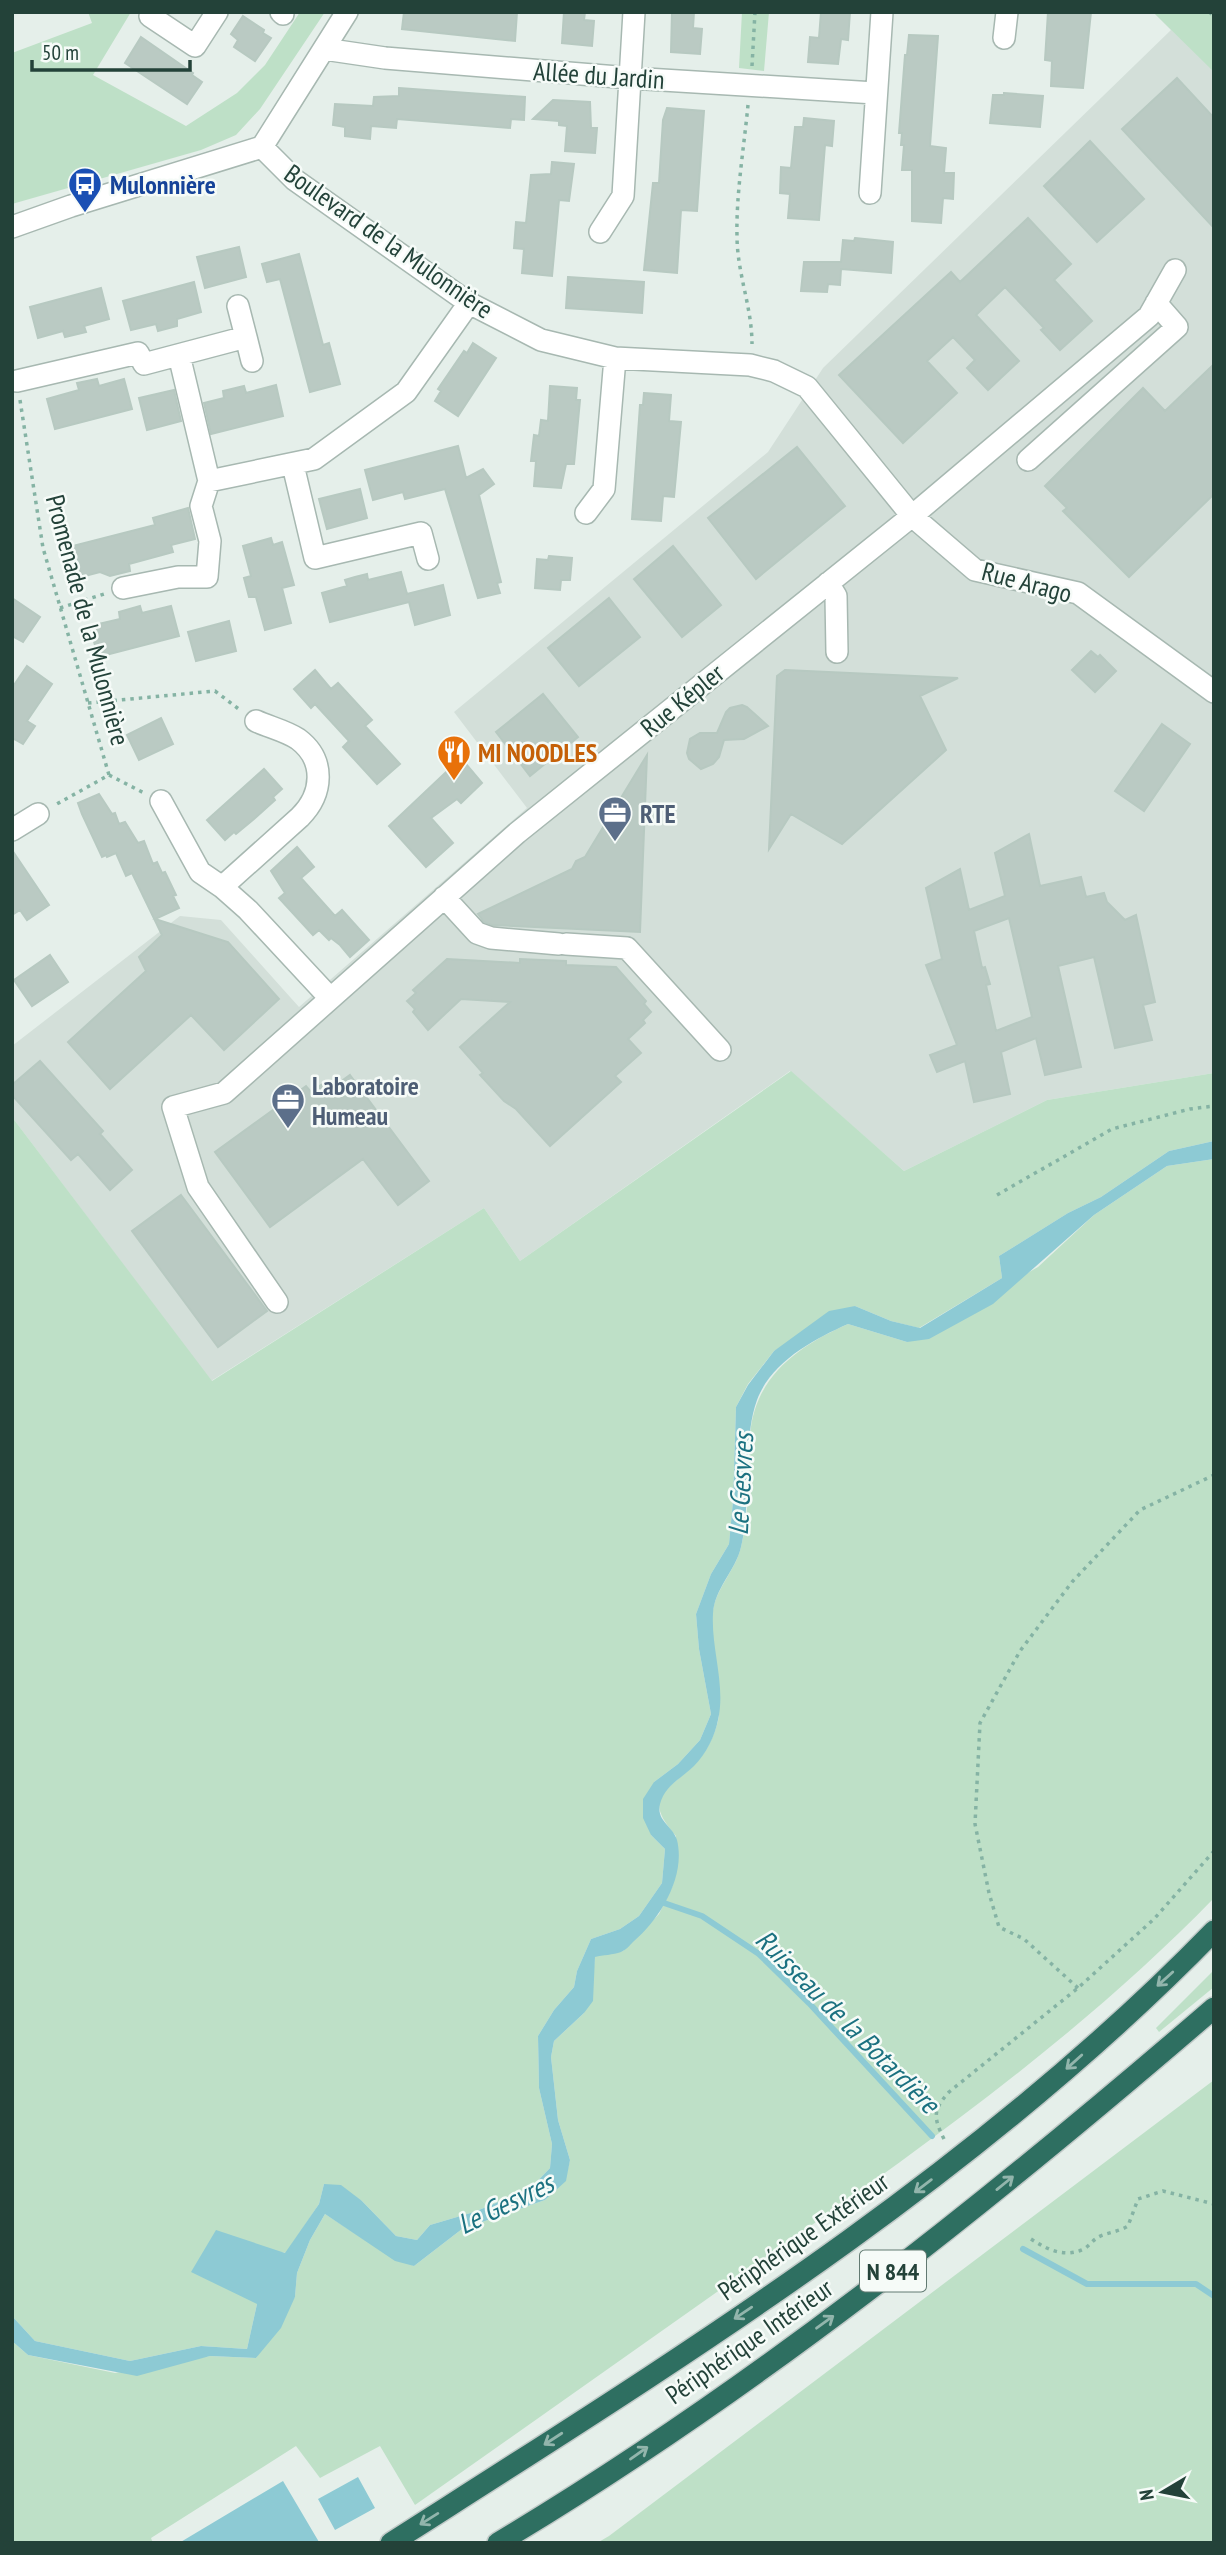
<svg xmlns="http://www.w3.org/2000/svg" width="1226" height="2555" viewBox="0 0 1226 2555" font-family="'PT Sans Narrow',sans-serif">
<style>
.built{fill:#d3dfd9}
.green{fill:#bee0c7}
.water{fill:#8dcad4}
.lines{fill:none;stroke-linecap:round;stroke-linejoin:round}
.stream{stroke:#8dcad4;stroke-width:6}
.building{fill:#bacac3;stroke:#b7c9c1;stroke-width:2;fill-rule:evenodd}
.minor-casing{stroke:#a7b8b1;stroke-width:24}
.highway-casing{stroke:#c1cac8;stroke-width:24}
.path{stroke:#85b3a4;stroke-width:3.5;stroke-dasharray:3.5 5;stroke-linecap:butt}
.minor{stroke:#fff;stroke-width:21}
.highway{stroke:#2e6f61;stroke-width:21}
.oneway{stroke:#92b5ac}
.labels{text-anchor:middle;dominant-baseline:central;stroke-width:5;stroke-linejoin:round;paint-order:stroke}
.shield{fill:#f6fbf8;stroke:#627a72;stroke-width:2}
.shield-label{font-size:24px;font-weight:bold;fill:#234239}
.street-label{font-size:26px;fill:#234239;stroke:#f6fbf8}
.transit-label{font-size:26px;font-weight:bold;fill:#164399;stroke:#f6fbf8;text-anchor:start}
.food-label{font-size:26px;font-weight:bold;fill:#c56008;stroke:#f6fbf8;text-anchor:start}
.service-label{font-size:26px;font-weight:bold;fill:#4e5e75;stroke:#f6fbf8;text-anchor:start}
.water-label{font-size:28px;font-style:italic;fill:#1b7180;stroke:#f6fbf8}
</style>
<rect width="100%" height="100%" fill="#e5efea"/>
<path class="built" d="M 1153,12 L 1214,12 L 1214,1073 L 1047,1100 L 904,1171 L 790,1071 L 520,1261 L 484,1208 L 211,1381 L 12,1117 L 12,1046 L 180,916 L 221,920 L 299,1007 L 527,808 L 454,712 L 768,452 L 823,368 L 1171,30 Z"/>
<path class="green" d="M 88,12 L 131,12 L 93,75 L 186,126 L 237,93 L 265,65 L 300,12 L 325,12 L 260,109 L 236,135 L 201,150 L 12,204 L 12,53 L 92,23 Z
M 742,12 L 769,12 L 764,71 L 739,68 Z
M 1153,12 L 1214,12 L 1214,72 Z
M 791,1071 L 904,1171 L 1047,1100 L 1214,1073 L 1214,1141 L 1169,1151 L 1101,1197 L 1068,1213 L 999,1256 L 1002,1278 L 919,1328 L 891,1321 L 855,1306 L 774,1351 L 748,1384 L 736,1407 L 733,1501 L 729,1544 L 711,1574 L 696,1614 L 699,1649 L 711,1714 L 700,1740 L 678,1764 L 654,1782 L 651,1835 L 665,1849 L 662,1883 L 639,1916 L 620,1929 L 591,1939 L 577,1971 L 574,1987 L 554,2010 L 538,2036 L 539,2088 L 552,2144 L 550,2168 L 530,2189 L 474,2212 L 430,2225 L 417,2240 L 396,2236 L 362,2201 L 324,2184 L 319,2204 L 286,2253 L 280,2252 L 257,2304 L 247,2349 L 201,2346 L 130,2361 L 35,2341 L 12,2316 L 12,1117 L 212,1381 L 484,1208 L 520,1261 Z
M 1214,1159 L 1214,1898 C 1084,2032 930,2142 778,2249 C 657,2334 536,2420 415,2505 L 380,2446 L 320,2478 L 296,2446 L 151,2538 L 153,2543 L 12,2543 L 12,2341 L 28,2355 L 115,2373 L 210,2356 L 256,2358 L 295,2297 L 297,2273 L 310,2240 L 325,2214 L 374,2246 L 414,2266 L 462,2229 L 545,2200 L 565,2181 L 570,2160 L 558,2120 L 551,2057 L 554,2041 L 584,2013 L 593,1977 L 595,1956 L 623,1951 L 659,1914 L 673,1885 L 676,1836 C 643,1798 664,1793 693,1766 C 705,1755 714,1737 718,1721 C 720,1712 718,1703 717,1694 C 715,1669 708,1634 713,1610 C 717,1587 736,1569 741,1547 C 750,1511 748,1473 750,1436 C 754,1377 798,1346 848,1324 L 907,1342 L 1038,1267 L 1094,1215 L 1167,1166 Z
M 1214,1970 L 1214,1987 L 1159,2032 L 1156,2028 Z
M 1214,2080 L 1214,2543 L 597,2543 L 609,2536 Z"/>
<path class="water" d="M 1214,1141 L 1214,1159 L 1167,1166 L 1094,1215 L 993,1304 L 929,1339 L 907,1342 L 848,1324 C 814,1339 771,1362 757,1400 C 742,1441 752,1501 741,1547 C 736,1570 714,1589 713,1614 C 711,1649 726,1685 718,1720 C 715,1736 706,1754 694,1766 C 681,1779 665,1785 660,1804 C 656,1821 673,1826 677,1840 C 686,1877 660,1919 633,1942 C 630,1945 626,1950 621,1952 C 613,1955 603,1955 595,1957 L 593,2001 L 584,2013 L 554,2041 L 551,2057 L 558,2120 L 570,2160 L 566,2181 L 545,2200 L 462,2229 L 414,2266 L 395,2261 L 325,2214 L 310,2240 L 297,2273 L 295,2297 L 281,2328 L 256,2358 L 210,2356 L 137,2376 L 28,2355 L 12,2341 L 12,2316 L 35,2341 L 130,2361 L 201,2346 L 247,2349 L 257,2304 L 191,2272 L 216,2230 L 285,2253 L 319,2204 L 324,2184 L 341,2185 L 362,2201 L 396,2236 L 417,2240 L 430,2225 L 474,2212 L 530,2189 L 550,2168 L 552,2144 L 539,2088 L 538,2036 L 554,2010 L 574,1987 L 577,1971 L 591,1939 L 620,1929 L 639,1916 L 662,1883 L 665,1849 L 651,1835 L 643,1818 L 643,1799 L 654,1782 L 678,1764 L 700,1740 L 711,1714 L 699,1649 L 696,1614 L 711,1574 L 729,1544 L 733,1501 L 736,1407 L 748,1385 L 774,1351 L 829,1311 L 855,1306 L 891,1321 L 920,1328 L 1002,1278 L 999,1256 L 1068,1213 L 1101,1197 L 1169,1151 Z
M 358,2477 L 375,2508 L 335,2530 L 318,2499 Z
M 283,2481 L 319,2542 L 179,2543 Z"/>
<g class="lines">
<path class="stream" d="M 662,1898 L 664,1903 L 702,1916 L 759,1954 L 809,2003 L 932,2136
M 1023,2249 L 1087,2284 L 1196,2284 L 1214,2296"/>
</g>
<path class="building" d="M 404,12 L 517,12 L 515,41 L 402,29 Z
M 564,12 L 585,12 L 584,20 L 594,21 L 592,46 L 562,43 Z
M 672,12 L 694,12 L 693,28 L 702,29 L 700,54 L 671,52 Z
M 821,12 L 850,12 L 848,40 L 841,39 L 838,64 L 808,62 L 810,37 L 819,38 Z
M 1048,12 L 1091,12 L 1083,88 L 1051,86 L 1052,61 L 1045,60 Z
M 243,16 L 264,30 L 263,33 L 271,38 L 255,61 L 234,47 L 238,40 L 231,34 Z
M 909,35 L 938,36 L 930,146 L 946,148 L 944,173 L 954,173 L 953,199 L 943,198 L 941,223 L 912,221 L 912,170 L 902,170 L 904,145 L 901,145 L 902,133 L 899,133 L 905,55 L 907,55 Z
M 141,37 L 193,73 L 192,75 L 202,82 L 187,104 L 125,63 Z
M 1177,78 L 1214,118 L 1214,228 L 1122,129 Z
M 399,88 L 525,97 L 524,120 L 511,119 L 510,128 L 397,119 L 396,128 L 371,126 L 370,139 L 345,136 L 345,127 L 333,125 L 335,104 L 373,106 L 374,97 L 399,96 Z
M 1004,93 L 1043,96 L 1040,127 L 990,123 L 993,95 L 1004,95 Z
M 553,100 L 590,102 L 591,128 L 597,128 L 595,153 L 565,151 L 567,126 L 559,125 L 559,121 L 533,119 Z
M 667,108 L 704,111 L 697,211 L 681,210 L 677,273 L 644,270 L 653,183 L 659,183 L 663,120 Z
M 804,118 L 834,121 L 832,146 L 825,145 L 819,220 L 788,218 L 790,194 L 780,193 L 781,167 L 791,168 L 795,127 L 803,127 Z
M 1090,141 L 1144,199 L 1097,242 L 1044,186 Z
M 552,162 L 574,164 L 569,201 L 559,200 L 552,276 L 522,273 L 524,249 L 514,248 L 516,222 L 526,223 L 531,175 L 551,174 Z
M 1028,218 L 1071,264 L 1054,280 L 1092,321 L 1060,350 L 1041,330 L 1044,328 L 1005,287 L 976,315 L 1019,361 L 988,390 L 967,368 L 975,360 L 953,337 L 927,361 L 957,393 L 903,443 L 839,375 L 951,272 L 960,282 Z
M 855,238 L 893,242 L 891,273 L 841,269 L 840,285 L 828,284 L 827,292 L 801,291 L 804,262 L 841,262 L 843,240 L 854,241 Z
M 239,247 L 246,277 L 205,288 L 197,257 Z
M 299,254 L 323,345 L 329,343 L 340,384 L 310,392 L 280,279 L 267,282 L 262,264 Z
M 568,277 L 644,282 L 642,313 L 566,308 Z
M 194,282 L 201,312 L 177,319 L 177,326 L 158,331 L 156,324 L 131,330 L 123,301 Z
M 101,288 L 109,319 L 84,326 L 86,332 L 65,337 L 63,331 L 38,338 L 30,307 Z
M 473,343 L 496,358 L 458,416 L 435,401 L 441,391 L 438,389 L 464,351 L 467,353 Z
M 1214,364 L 1214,494 L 1129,577 L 1063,511 L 1067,508 L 1045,486 L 1143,388 L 1165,411 Z
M 97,379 L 99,386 L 124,379 L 132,409 L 55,429 L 47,399 L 79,390 L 77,383 Z
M 276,385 L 283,416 L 211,434 L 204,403 L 224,398 L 223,391 L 244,386 L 246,393 Z
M 550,386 L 577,388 L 576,400 L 580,400 L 574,464 L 566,464 L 561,488 L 534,486 L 536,461 L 531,461 L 534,435 L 539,436 L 541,420 L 548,421 Z
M 174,390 L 181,421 L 147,430 L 139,398 Z
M 644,393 L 671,395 L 669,421 L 681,422 L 674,497 L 663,496 L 661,521 L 632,519 L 640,405 L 643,405 Z
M 458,446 L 466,478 L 483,469 L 494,484 L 479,495 L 501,582 L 497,583 L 500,593 L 478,598 L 445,489 L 405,499 L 403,492 L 373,500 L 365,470 Z
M 797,447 L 845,506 L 756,579 L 708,518 Z
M 360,489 L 367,518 L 327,529 L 319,499 Z
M 188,508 L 195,539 L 171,545 L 173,552 L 129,564 L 130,571 L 110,576 L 100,572 L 77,578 L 69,547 L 155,525 L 153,518 Z
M 271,538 L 273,545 L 282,542 L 294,585 L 282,588 L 291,623 L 265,630 L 256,597 L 249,597 L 244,578 L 251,576 L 243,546 Z
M 673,546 L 721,605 L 682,637 L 634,579 Z
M 549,556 L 572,558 L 570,580 L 561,580 L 560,590 L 535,588 L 537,559 L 548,560 Z
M 401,572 L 407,594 L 443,585 L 450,615 L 415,625 L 409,602 L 330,622 L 322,593 L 347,586 L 345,580 L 355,577 L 367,574 L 368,580 Z
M 12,598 L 40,617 L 23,642 L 12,636 Z
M 609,598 L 640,637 L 579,686 L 548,648 Z
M 140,606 L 142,613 L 171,606 L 179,636 L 98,657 L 90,626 L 120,619 L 119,612 Z
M 229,621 L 236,651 L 196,661 L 188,632 Z
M 1091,651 L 1098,657 L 1100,655 L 1116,671 L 1095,692 L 1072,670 Z
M 27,666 L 52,684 L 27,721 L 35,726 L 23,744 L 14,739 L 12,741 L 12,688 Z
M 315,670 L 331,689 L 338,683 L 372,720 L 365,726 L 400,764 L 377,784 L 343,747 L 349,741 L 315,704 L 311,708 L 294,689 Z
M 785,670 L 958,678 L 920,696 L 946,750 L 842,844 L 791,814 L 769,849 L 777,676 Z
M 543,694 L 578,737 L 530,776 L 496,732 Z
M 742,705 L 747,707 L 768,726 L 744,739 L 724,740 L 719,757 L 713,764 L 701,769 L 689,759 L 687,753 L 690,739 L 700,733 L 717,733 L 726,712 L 730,708 Z
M 161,718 L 173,744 L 139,760 L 127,735 Z
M 1162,724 L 1190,744 L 1144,811 L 1115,791 Z
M 647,755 L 640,932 L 492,925 L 484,922 L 478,914 L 572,869 L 576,861 L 585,857 Z
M 461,758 L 482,783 L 461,803 L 457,799 L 431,818 L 453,843 L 426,867 L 389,826 Z
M 264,769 L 282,789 L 273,797 L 275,800 L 254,819 L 236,834 L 234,832 L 225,840 L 207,820 Z
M 99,794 L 112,814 L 115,813 L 119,824 L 125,822 L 138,843 L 144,841 L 153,864 L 157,862 L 162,873 L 165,872 L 176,895 L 173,896 L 179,908 L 155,919 L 228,942 L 279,999 L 224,1050 L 191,1015 L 110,1089 L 68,1042 L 146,971 L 139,957 L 162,935 L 132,873 L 126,876 L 116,853 L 107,857 L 106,855 L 102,857 L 82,814 L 78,803 Z
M 1029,834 L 1040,886 L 1081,877 L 1086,897 L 1104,893 L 1107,902 L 1125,920 L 1136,915 L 1155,1002 L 1143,1005 L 1152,1040 L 1115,1048 L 1094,957 L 1058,966 L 1081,1067 L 1045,1075 L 1036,1038 L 1001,1052 L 1010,1094 L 974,1102 L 965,1061 L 937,1072 L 930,1055 L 957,1045 L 926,965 L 942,959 L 926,888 L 960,869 L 969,910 L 1005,896 L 995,853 ZM 1009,918 L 1032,1017 L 996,1031 L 986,985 L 990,984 L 985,967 L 982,968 L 974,931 Z
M 297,847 L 314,867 L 301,878 L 335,916 L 342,910 L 369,940 L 350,957 L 340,945 L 331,938 L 329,940 L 319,930 L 313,935 L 279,898 L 285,893 L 271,871 Z
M 12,850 L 49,905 L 27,920 L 20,910 L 12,915 Z
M 50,955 L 68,982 L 32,1006 L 14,980 Z
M 447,959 L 520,963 L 520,959 L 566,961 L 566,965 L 616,967 L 646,1001 L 644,1004 L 651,1012 L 643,1020 L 645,1023 L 628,1039 L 641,1053 L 615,1076 L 621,1082 L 550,1146 L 516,1109 L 504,1101 L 480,1075 L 483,1073 L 460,1047 L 510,1002 L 461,999 L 428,1030 L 413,1012 L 415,1009 L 407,1001 L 416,993 L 413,990 Z
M 40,1061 L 103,1131 L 100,1134 L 132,1170 L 110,1190 L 78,1154 L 71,1160 L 12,1095 L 12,1085 Z
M 350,1075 L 429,1181 L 398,1205 L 363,1159 L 270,1227 L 215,1152 L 306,1086 L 311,1092 L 324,1083 L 329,1090 Z
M 181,1195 L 267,1311 L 218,1347 L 132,1231 Z"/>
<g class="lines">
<g class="minor-casing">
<path id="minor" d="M 281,12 L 283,14
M 150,16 L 195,46 L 217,12
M 1004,38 L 1007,12
M 324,49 L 385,58 L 630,78 L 875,93
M 262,147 L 295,180 L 469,303 L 541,340 L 615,358 L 750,365 L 774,371 L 807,387 L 912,516 L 975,570 L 1078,593 L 1214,692
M 870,193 L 882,12
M 12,227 L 71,206 L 262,147 L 347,12
M 600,232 L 623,196 L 634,12
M 238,306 L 246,337
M 179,355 L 209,481
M 17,381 L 138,353 L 144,364 L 246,337 L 252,361
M 1028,460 L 1177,327 L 1156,303
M 293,465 L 315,558 L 421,533 L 428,559
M 209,481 L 314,459 L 406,392 L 469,303
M 586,513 L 604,489 L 615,358
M 828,583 L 836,596 L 837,652
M 123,588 L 178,577 L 207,577 L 210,541 L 201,506 L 209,481
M 161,801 L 200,872 L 222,887 L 248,910 L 330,998
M 12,830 L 38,814
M 222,887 L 300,817 C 323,794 326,760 298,739 C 286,731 269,727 256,721
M 444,897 L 477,933 L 491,938 L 559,944
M 566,944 L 627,948 L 720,1050
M 277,1302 L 198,1187 L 173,1107 L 224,1093 L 517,833 L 912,516 L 1149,316 L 1175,270"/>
</g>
<g class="highway-casing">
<path id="highway" d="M 391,2543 C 679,2359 975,2177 1214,1931
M 498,2543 C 754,2390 989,2202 1214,2008"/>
</g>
<path class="path" d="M 1209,12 L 1214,16
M 752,66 L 755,12
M 748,105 C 744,147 736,194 737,236 C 737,273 752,307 752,344
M 20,400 L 43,548 L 109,775 L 55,805
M 60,608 L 104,594
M 88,703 L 215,691 L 240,710
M 109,775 L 144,793
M 997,1195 L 1112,1129 L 1190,1109 L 1214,1106
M 1078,1988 L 1024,1939 L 999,1927 L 989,1893 L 975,1824 L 980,1723 L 1020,1651 L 1072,1582 L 1140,1510 L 1214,1475
M 944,2139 C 933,2117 933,2110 949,2092 L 1078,1988 L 1154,1919 L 1214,1851
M 1031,2239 C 1048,2250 1064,2258 1084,2249 C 1089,2246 1092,2241 1097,2238 C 1104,2233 1119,2232 1128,2226 L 1138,2199 L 1163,2191 L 1214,2204"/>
<use href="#minor" class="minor"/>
<use href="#highway" class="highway"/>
</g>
<defs><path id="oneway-shaft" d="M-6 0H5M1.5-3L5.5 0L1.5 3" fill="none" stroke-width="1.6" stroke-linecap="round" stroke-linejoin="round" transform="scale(1.75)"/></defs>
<g class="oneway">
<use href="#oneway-shaft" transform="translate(1165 1979) rotate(138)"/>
<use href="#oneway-shaft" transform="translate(1074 2062) rotate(138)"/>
<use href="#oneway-shaft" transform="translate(1005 2183) rotate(-39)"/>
<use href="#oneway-shaft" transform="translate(923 2186) rotate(143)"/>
<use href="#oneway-shaft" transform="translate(743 2313) rotate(146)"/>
<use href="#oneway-shaft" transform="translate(825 2322) rotate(-36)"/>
<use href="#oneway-shaft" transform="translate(553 2439) rotate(147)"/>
<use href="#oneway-shaft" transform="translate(639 2453) rotate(-35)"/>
<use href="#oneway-shaft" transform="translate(429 2519) rotate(148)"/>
</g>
<defs>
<g id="bus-pin" transform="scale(1.75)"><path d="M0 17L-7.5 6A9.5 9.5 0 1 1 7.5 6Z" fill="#1a4fb4" stroke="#f6fbf8"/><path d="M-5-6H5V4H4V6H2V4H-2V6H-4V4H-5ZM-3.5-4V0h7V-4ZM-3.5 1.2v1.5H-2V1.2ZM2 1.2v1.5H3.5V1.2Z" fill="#fff"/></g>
<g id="restaurant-pin" transform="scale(1.75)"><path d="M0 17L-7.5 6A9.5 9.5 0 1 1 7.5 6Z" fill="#e8710a" stroke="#f6fbf8"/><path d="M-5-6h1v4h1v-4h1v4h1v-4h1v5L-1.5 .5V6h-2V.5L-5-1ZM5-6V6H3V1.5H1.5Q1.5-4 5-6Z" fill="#fff"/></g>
<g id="office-pin" transform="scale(1.75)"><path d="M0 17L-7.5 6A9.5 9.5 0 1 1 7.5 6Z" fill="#5c6f8a" stroke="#f6fbf8"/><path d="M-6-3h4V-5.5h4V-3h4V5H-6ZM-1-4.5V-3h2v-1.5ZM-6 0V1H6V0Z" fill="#fff"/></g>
</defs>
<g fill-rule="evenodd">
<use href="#bus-pin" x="85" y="184"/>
<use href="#restaurant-pin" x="454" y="752"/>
<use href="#office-pin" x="615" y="813"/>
<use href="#office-pin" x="288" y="1100"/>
</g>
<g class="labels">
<rect class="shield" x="860" y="2250.5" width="66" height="41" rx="5"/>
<g class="shield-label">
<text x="893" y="2271">N 844</text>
</g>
<g class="street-label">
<text transform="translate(599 75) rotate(4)">Allée du Jardin</text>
<text transform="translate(389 241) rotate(35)">Boulevard de la Mulonnière</text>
<text transform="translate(1027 582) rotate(15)">Rue Arago</text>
<text transform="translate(88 620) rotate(75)">Promenade de la Mulonnière</text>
<text transform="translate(682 700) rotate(-39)">Rue Képler</text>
<text transform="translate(803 2236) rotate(-35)">Périphérique Extérieur</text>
<text transform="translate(749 2341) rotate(-35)">Périphérique Intérieur</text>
</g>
<g class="transit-label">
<text x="110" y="184">Mulonnière</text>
</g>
<g class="food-label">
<text x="478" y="752">MI NOODLES</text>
</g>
<g class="service-label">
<text x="640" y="813">RTE</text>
<text x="312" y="1085">Laboratoire<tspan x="312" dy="30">Humeau</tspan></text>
</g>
<g class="water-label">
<text transform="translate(740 1484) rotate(-87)">Le Gesvres</text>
<text transform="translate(848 2021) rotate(45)">Ruisseau de la Botardière</text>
<text transform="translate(505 2203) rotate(-26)">Le Gesvres</text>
</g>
</g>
<rect width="1226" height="2555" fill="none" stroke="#234239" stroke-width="28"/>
<g transform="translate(1163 2492) rotate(260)" stroke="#f6fbf8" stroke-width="5" paint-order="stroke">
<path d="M0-5L12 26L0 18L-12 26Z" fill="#234239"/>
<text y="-10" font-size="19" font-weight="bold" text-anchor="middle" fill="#234239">N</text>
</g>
<path d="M32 60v10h158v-10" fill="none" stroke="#234239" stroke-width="3.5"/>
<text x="42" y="60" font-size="21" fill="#234239" stroke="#f6fbf8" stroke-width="5" paint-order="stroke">50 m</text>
</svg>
